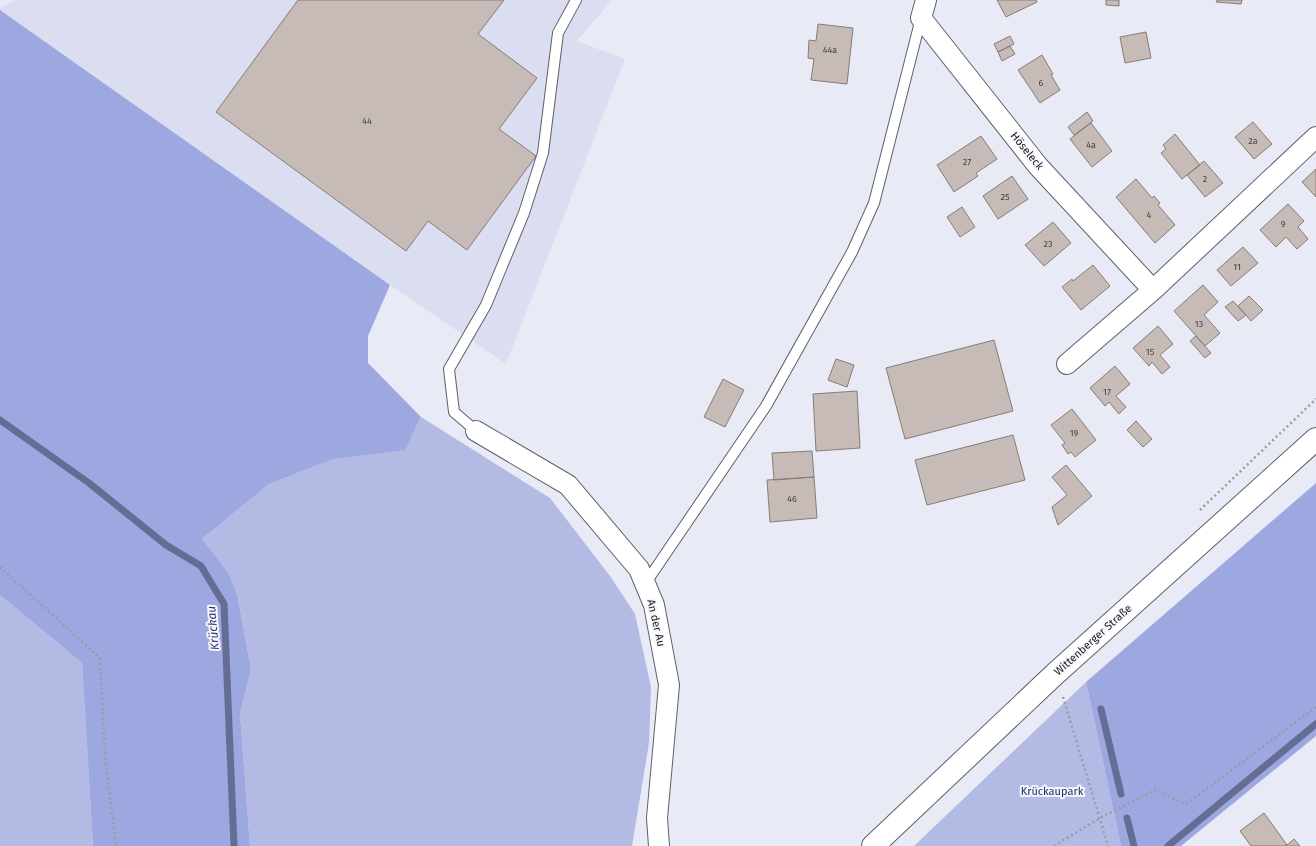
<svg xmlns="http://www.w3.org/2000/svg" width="1316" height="846" viewBox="0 0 1316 846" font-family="'Fira Sans',sans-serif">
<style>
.built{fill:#dadef0}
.green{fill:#b3bbe5}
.forest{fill:#9da7e0}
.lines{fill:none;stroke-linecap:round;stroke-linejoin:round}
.stream{stroke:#656d94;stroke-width:7}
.building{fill:#c6bbb7;stroke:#867b77}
.service-casing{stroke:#5e6069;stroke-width:12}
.minor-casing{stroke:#5e6069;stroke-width:22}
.secondary-casing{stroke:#5e6069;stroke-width:24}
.path{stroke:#9a9ba3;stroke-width:2.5;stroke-dasharray:2 3;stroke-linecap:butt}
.service{stroke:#fff;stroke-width:10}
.minor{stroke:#fff;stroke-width:20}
.secondary{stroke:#fff;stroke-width:22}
.labels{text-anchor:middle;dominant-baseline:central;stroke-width:4;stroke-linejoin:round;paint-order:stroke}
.number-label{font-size:9px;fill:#444244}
.street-label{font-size:11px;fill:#191a1d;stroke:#f7f8fe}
.park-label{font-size:11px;fill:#1e1f60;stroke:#f7f8fe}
.water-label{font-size:12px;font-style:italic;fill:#2c3072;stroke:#f7f8fe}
</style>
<rect width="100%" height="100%" fill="#e8eaf5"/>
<path class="built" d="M 15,0 L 612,0 L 577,41 L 625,59 L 506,364 L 390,285 L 0,10 L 0,8 Z"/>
<path class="green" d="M 421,417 L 550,498 L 610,576 L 635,614 L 651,687 L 649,743 L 632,846 L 250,846 L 240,713 L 251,670 L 238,598 L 202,539 L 269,484 L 334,459 L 405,449 Z
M 0,595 L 82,663 L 93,846 L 0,846 Z
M 1086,682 L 1121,846 L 914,846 Z"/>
<path class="forest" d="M 0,10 L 390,285 L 368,336 L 368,363 L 421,417 L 405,450 L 334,459 L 269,484 L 202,539 L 228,573 L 238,598 L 251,670 L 240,713 L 250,846 L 93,846 L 82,663 L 0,595 Z
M 1316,483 L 1316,736 L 1181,846 L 1121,846 L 1086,682 Z"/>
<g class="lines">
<path class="stream" d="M 0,420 L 89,483 L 166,545 L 201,566 L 224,604 L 234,846
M 1101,709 L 1121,794
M 1127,818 L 1134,846
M 1168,846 L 1316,724"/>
</g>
<path class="building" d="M 298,0 L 504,0 L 478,34 L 537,78 L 499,129 L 536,156 L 467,250 L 428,221 L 406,251 L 216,112 Z
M 997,0 L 1036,0 L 1037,2 L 1006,17 Z
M 1106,0 L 1119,0 L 1119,6 L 1106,5 Z
M 1217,0 L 1242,0 L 1241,4 L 1216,2 Z
M 818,24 L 853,28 L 847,84 L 811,80 L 814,59 L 808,58 L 809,40 L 816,41 Z
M 1146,32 L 1151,58 L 1125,63 L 1120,37 Z
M 1010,36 L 1014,44 L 998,52 L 994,44 Z
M 1010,46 L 1015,54 L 1002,61 L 998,52 Z
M 1042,55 L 1053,74 L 1051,75 L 1060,90 L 1040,103 L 1018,70 Z
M 1087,112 L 1093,121 L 1074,135 L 1068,127 Z
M 1253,122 L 1272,144 L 1254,159 L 1235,137 Z
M 1091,123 L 1112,151 L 1092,167 L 1070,139 Z
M 1175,134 L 1200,165 L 1182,179 L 1161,153 L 1166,149 L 1163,145 Z
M 981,136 L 997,159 L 976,173 L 978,176 L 954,192 L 937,165 Z
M 1204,161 L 1223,183 L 1205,197 L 1187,175 Z
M 1316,169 L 1316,197 L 1302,182 Z
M 1012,176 L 1028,199 L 998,219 L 983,196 Z
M 1136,179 L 1152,198 L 1154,196 L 1160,203 L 1158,205 L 1175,225 L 1155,243 L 1116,197 Z
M 1288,204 L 1304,221 L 1298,227 L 1308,239 L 1297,249 L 1286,237 L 1276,247 L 1260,230 Z
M 962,207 L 975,227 L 960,237 L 947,217 Z
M 1053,222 L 1071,243 L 1044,266 L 1025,245 Z
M 1243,247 L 1258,263 L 1231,286 L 1217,270 Z
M 1093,265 L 1110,286 L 1081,310 L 1062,287 L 1072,279 L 1073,281 Z
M 1203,285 L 1218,302 L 1204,315 L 1220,333 L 1205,346 L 1174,311 Z
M 1249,296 L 1263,310 L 1251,321 L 1238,306 Z
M 1233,301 L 1246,315 L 1238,321 L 1225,307 Z
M 1158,326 L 1173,344 L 1160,355 L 1170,367 L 1162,374 L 1152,362 L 1149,366 L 1133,348 Z
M 1196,336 L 1211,353 L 1205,358 L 1190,341 Z
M 994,340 L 1013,411 L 905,439 L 886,368 Z
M 836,359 L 854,365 L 847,387 L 828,380 Z
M 1115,366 L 1130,384 L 1116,396 L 1126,407 L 1119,414 L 1109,402 L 1105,406 L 1090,388 Z
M 723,379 L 744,390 L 725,427 L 704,417 Z
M 857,391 L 860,448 L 816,451 L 813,394 Z
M 1072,409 L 1096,440 L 1075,457 L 1071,452 L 1068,454 L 1062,445 L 1065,443 L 1051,425 Z
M 1136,421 L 1152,439 L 1143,447 L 1127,430 Z
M 1013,435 L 1025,480 L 927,505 L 915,460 Z
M 812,451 L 814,477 L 774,480 L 772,453 Z
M 1066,465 L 1092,496 L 1058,525 L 1052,507 L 1067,495 L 1052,477 Z
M 814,477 L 817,518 L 770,522 L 767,480 Z
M 1264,813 L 1287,845 L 1285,846 L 1251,846 L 1240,831 Z
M 1294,839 L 1300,846 L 1285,846 L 1287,845 Z"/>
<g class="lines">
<g class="service-casing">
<path id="service" d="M 476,431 L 454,412 L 449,369 L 486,305 L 524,213 L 543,153 L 558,33 L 576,0
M 645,584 L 766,406 L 852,252 L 874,203 L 921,18"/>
</g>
<g class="minor-casing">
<path id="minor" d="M 926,0 L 921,18 L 1038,166 L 1153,290
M 1067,364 L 1153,290 L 1316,137
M 476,431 L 568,485 L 639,569 L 654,605 L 669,685 L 657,818 L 659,846"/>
</g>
<g class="secondary-casing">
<path id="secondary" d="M 873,846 L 1055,674 L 1316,439"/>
</g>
<path class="path" d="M 1200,510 L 1316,399
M 0,567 L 100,658 L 105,756 L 116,846
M 1063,697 L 1108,846
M 1054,846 L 1100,818 L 1155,790 L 1186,804 L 1316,707"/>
<use href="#service" class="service"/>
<use href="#minor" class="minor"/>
<use href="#secondary" class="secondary"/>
</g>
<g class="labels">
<g class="number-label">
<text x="830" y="50">44a</text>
<text x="1041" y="83">6</text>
<text x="367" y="121">44</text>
<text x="1253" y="141">2a</text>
<text x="1091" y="145">4a</text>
<text x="967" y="162">27</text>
<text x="1205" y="179">2</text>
<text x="1005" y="197">25</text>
<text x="1149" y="215">4</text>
<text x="1283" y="224">9</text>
<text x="1048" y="244">23</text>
<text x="1237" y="267">11</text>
<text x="1199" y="324">13</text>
<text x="1150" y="352">15</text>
<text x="1107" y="392">17</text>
<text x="1074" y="433">19</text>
<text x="792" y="499">46</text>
</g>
<g class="street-label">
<text transform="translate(1027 151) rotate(51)">Höseleck</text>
<text transform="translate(656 623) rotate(77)">An der Au</text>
<text transform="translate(1093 640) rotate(-42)">Wittenberger Straße</text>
</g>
<g class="park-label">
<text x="1052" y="791">Krückaupark</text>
</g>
<g class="water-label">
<text transform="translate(213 628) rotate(-95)">Krückau</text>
</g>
</g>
</svg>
